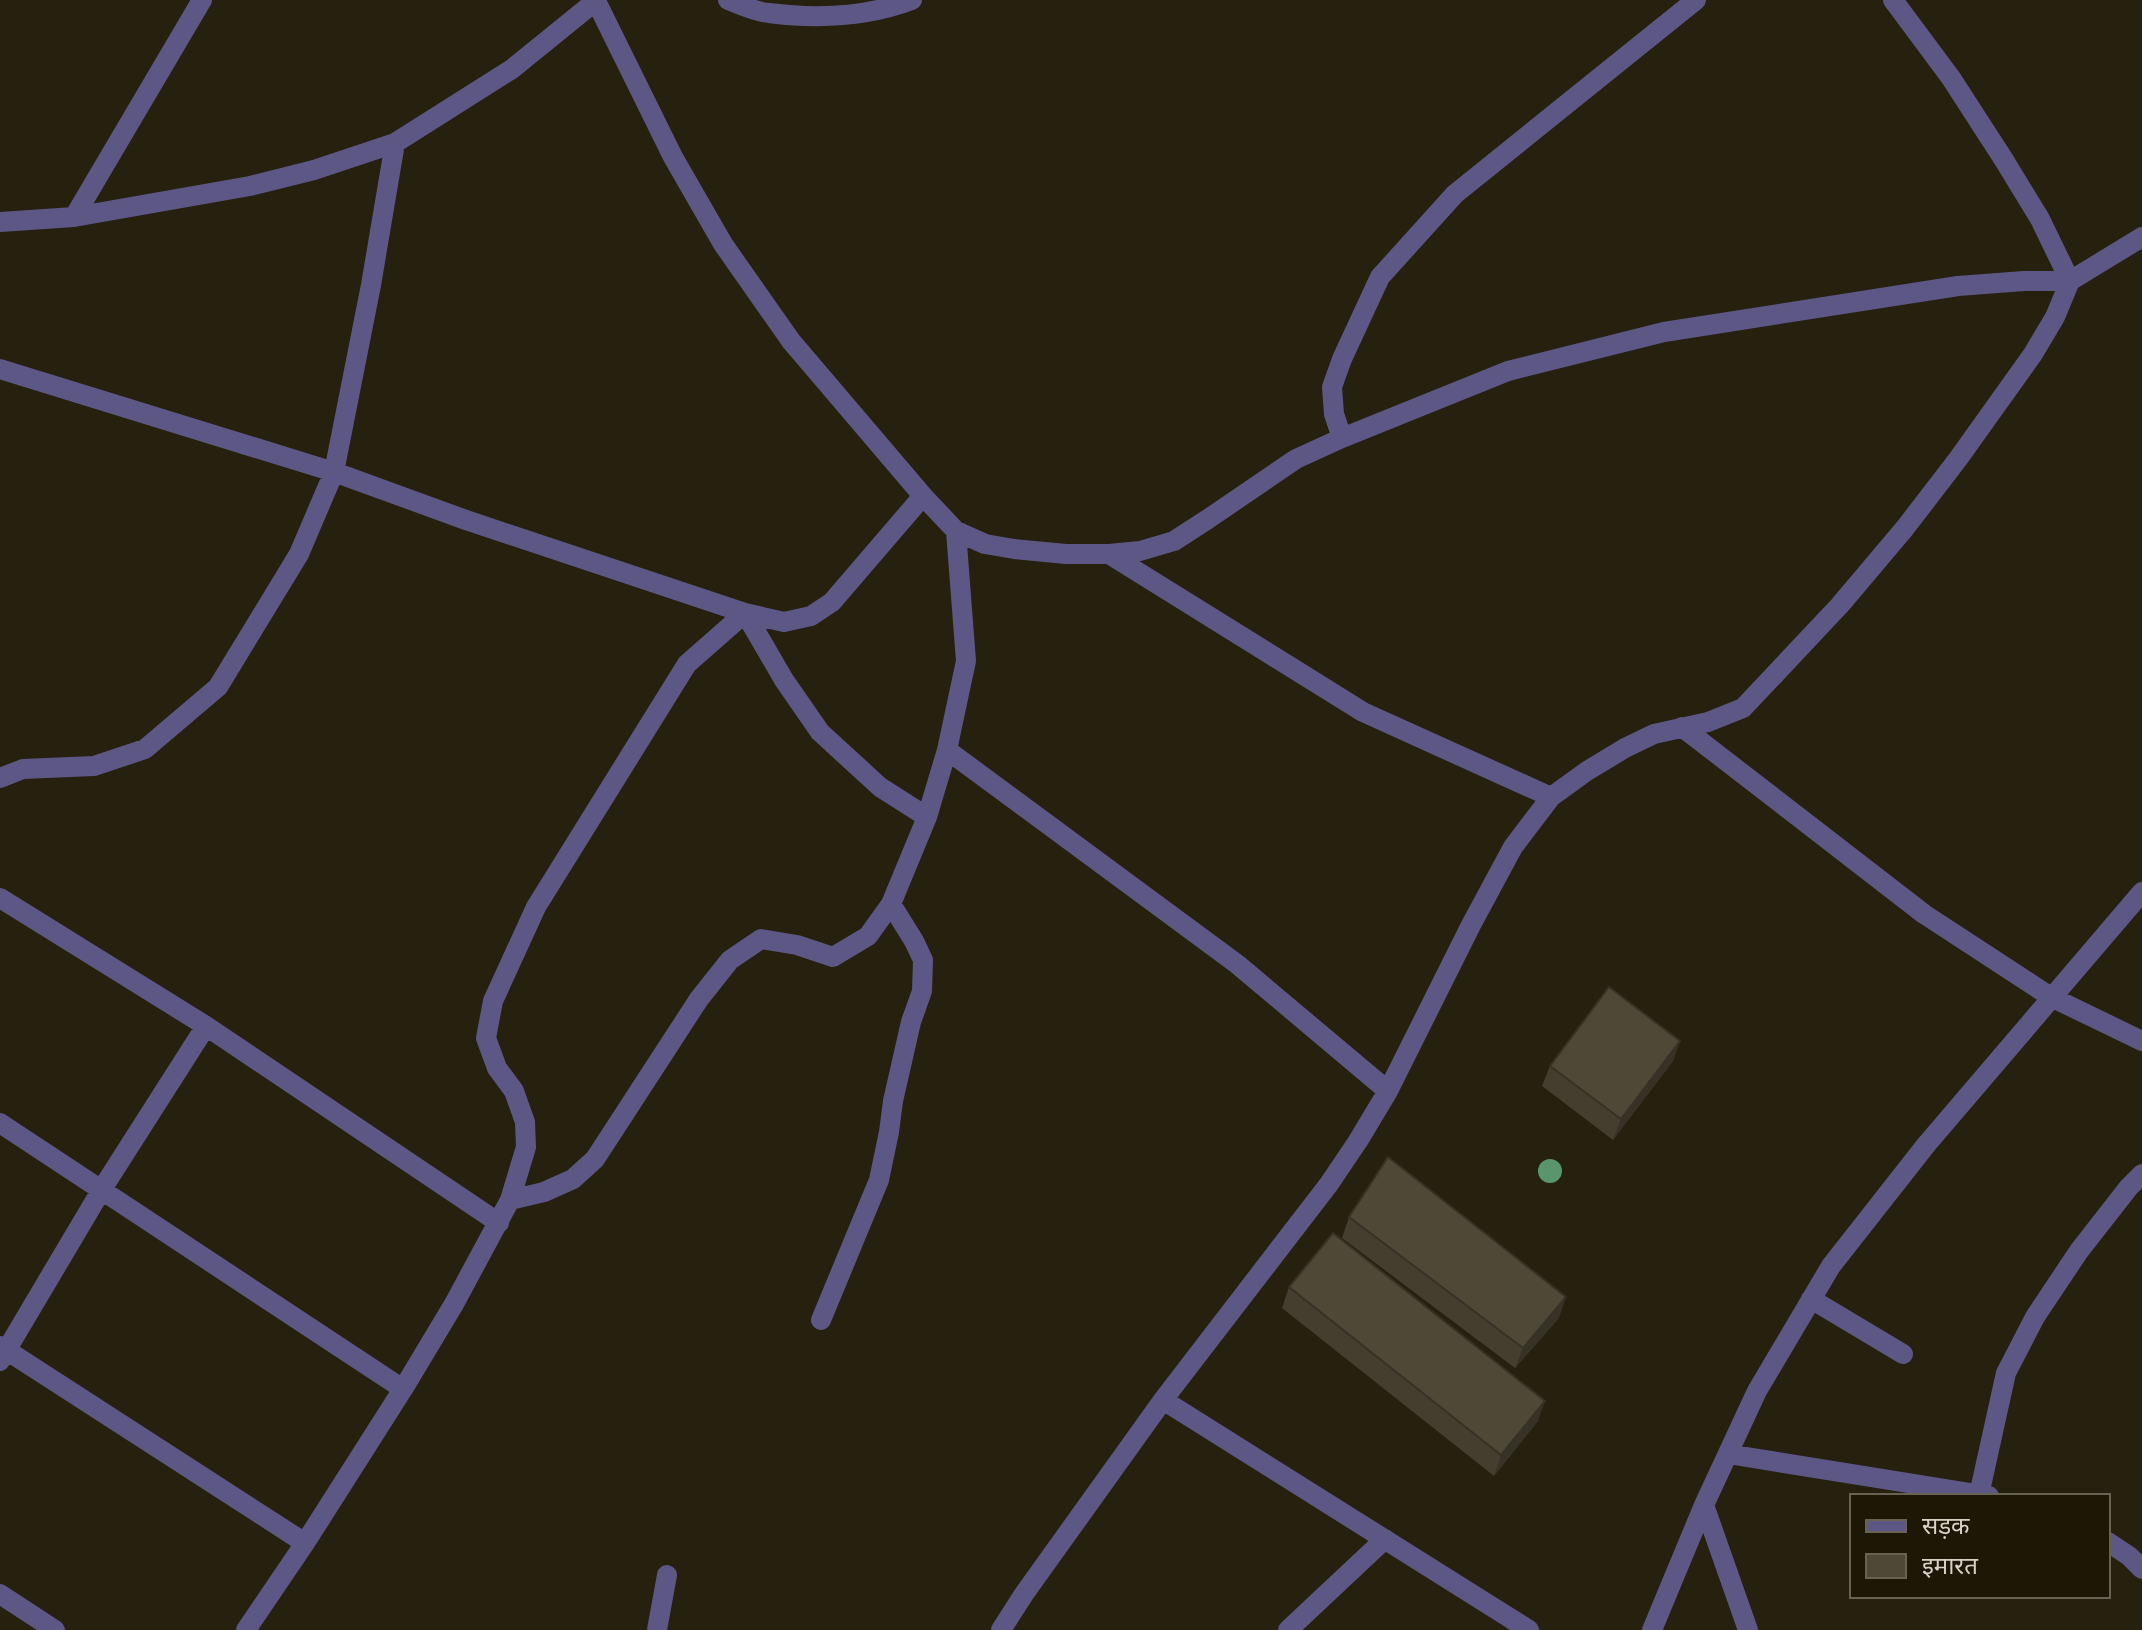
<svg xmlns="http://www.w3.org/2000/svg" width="2142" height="1630" viewBox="0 0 2142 1630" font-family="'IBM Plex Sans','Noto Sans Devanagari',sans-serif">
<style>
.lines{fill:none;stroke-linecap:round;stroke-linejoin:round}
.minor{stroke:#5d5786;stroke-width:20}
.tree{fill:#59966e}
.wall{fill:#433e2e}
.shaded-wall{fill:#373226}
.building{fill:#4e4836;stroke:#373226;stroke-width:2}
</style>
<rect width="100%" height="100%" fill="#26200f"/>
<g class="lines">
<path class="minor" d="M 728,0 C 741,5 755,12 769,13 C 816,19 867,17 912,0
M 596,1 L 673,157 L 723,244 L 791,341 L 923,496 L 956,531 L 985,544 L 1014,549 L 1066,554 L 1109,554 L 1140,551 L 1174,541 L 1208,519 L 1296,459 L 1342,438 L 1508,371 L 1664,332 L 1958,286 L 2024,281 L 2070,281 L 2142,237
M 74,217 L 202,0
M 0,222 L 74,217 L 250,186 L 314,170 L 395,143 L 512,69 L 597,0
M 0,369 L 334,472 L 466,520 L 745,613 L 784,622 L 811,616 L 832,602 L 923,496
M 1342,438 L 1334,414 L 1332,387 L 1342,359 L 1380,277 L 1455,194 L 1696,0
M 1109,554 L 1363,712 L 1551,797
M 1682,727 L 1924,914 L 2051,997 L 2142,1041
M 947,750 L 1237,964 L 1388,1091
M 0,778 L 23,769 L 94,766 L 145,749 L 218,687 L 299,554 L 334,472 L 371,285 L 395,143
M 0,898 L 206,1026 L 499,1223
M 0,1123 L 403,1389
M 510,1200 L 544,1192 L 573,1179 L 595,1159 L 699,999 L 730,960 L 761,939 L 797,945 L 833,957 L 868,936 L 891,904 L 927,817 L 947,750 L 966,661 L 956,531
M 1811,1299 L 1903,1354
M 821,1320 L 879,1180 L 889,1132 L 893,1101 L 911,1022 L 922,991 L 923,960 L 914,941 L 891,904
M 0,1346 L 305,1543
M 0,1361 L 102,1189 L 206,1026
M 1163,1400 L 1529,1630
M 1728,1454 L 1989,1496
M 1979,1495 L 2006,1373 L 2035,1317 L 2079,1251 L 2129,1187 L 2142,1174
M 1704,1505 L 1748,1630
M 2108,1542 L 2129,1556 L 2142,1569
M 0,1594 L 55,1630
M 246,1630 L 305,1543 L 403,1389 L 454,1304 L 510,1200 L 526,1147 L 525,1122 L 514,1091 L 497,1068 L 486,1038 L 493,1001 L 536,907 L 687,664 L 745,613 L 784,680 L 820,732 L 880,787 L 927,817
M 657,1630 L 667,1575
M 1001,1630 L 1024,1594 L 1163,1400 L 1329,1184 L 1358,1141 L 1388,1091 L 1471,925 L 1513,847 L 1551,797 L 1587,771 L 1625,748 L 1654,734 L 1708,722 L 1743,708 L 1840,605 L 1905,528 L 1958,459 L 2033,354 L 2055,317 L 2070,281 L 2040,219 L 2004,160 L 1951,78 L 1893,0
M 1288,1630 L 1385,1539
M 1652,1630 L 1704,1505 L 1757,1391 L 1831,1266 L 1926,1145 L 2142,892"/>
</g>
<circle class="tree" cx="1550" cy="1171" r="12"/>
<path class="wall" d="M 1680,1041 L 1673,1061 L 1613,1140 L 1542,1086 L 1550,1066 Z
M 1349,1217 L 1559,1318 L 1515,1368 L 1342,1238 Z
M 1289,1287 L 1538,1421 L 1494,1476 L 1282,1308 Z"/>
<path class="shaded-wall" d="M 1680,1041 L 1673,1061 L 1613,1140 L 1621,1119 Z
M 1566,1297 L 1559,1318 L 1515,1368 L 1523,1348 Z
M 1545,1401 L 1538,1421 L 1494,1476 L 1501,1455 Z"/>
<path class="building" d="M 1609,987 L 1680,1041 L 1621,1119 L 1550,1066 Z
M 1388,1157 L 1566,1297 L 1523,1348 L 1349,1217 Z
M 1333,1233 L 1545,1401 L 1501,1455 L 1289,1287 Z"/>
<rect x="1850" y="1494" width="260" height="104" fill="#1d1706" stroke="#676254" stroke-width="2"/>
<rect x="1866" y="1520" width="40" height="12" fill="#5d5786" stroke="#676254" stroke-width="2"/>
<text x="1922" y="1534" font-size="24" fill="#d7d3c8">सड़क</text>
<rect x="1866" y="1554" width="40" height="24" fill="#4e4836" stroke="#676254" stroke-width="2"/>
<text x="1922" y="1574" font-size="24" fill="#d7d3c8">इमारत</text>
</svg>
